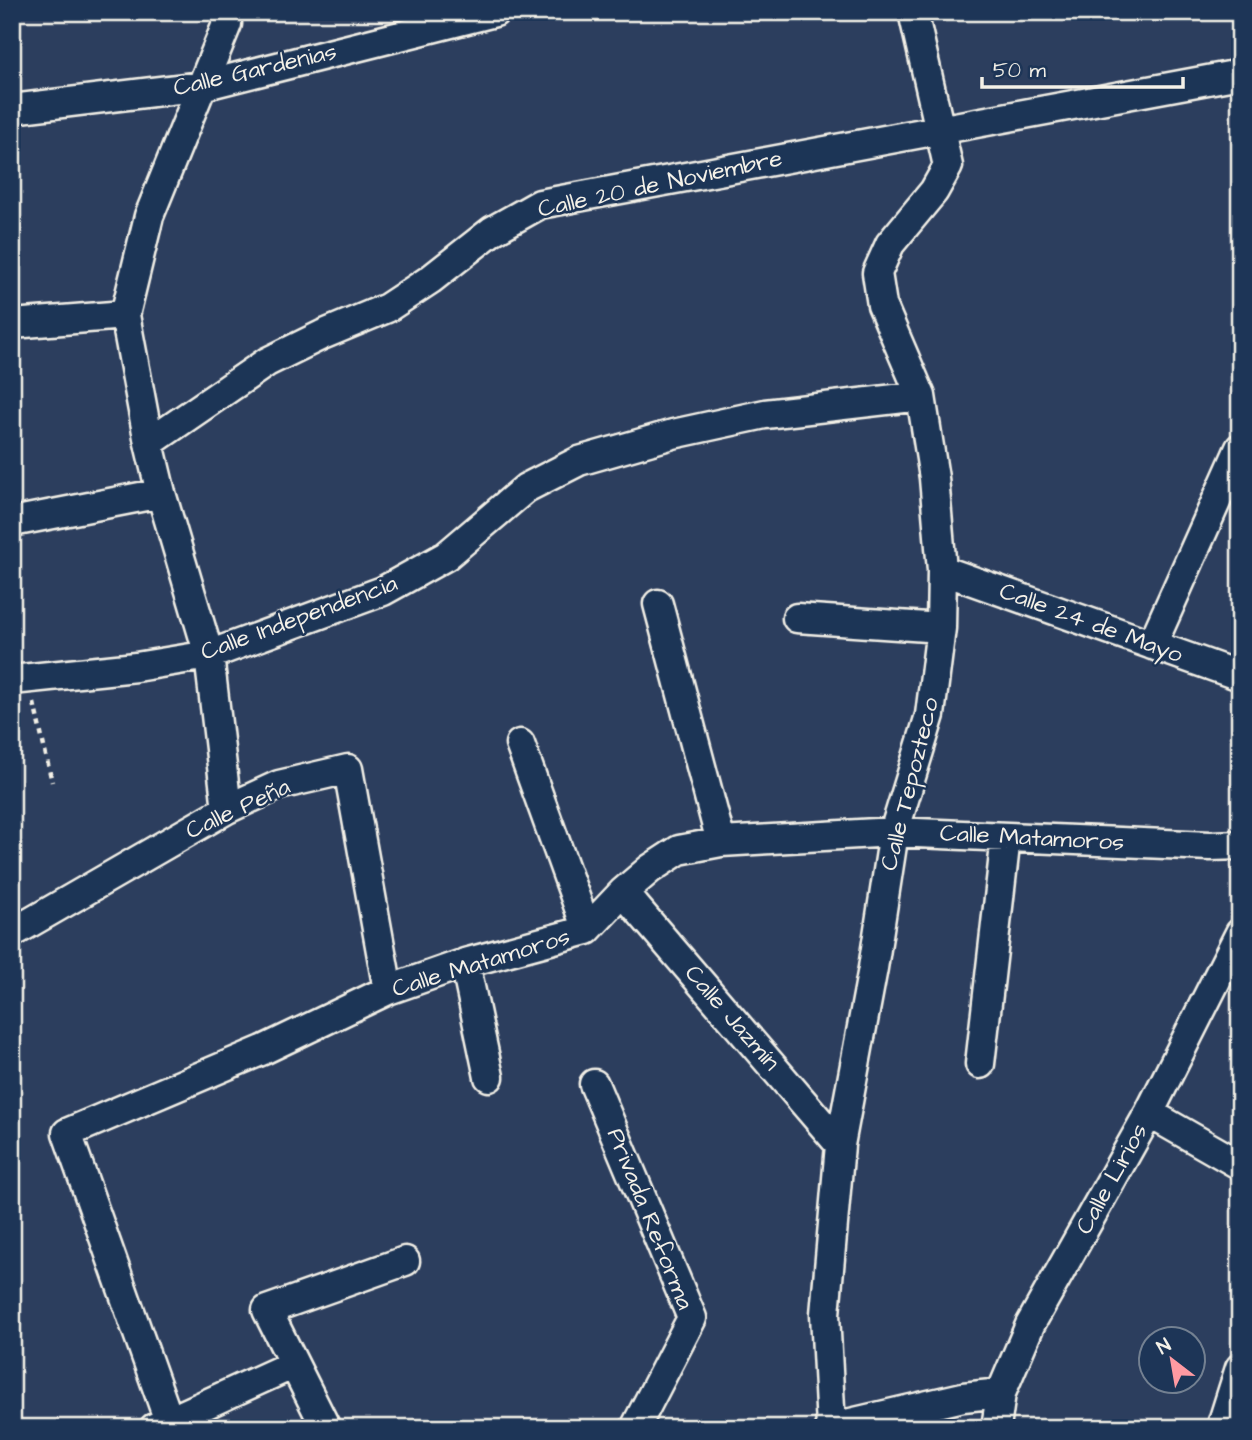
<svg xmlns="http://www.w3.org/2000/svg" width="1252" height="1440" viewBox="0 0 1252 1440" font-family="'Architects Daughter',sans-serif">
<style>
.lines{fill:none;stroke-linecap:round;stroke-linejoin:round}
.minor-casing{stroke:#f4f1e8;stroke-width:33}
.path{stroke:#f4f1e8;stroke-width:4.5;stroke-dasharray:5 5;stroke-linecap:butt}
.minor{stroke:#1d3557;stroke-width:28}
.labels{text-anchor:middle;dominant-baseline:central;stroke-width:5;stroke-linejoin:round;paint-order:stroke}
.street-label{font-size:24px;fill:#f4f1e8;stroke:#1d3557}
</style>
<rect width="100%" height="100%" fill="#2c3e5e"/>
<filter id="ink" filterUnits="userSpaceOnUse"><feTurbulence type="fractalNoise" baseFrequency=".0143" numOctaves="2"/><feDisplacementMap in="SourceGraphic" scale="14" xChannelSelector="R" yChannelSelector="G"/><feConvolveMatrix kernelMatrix="1 2 1 2 8 2 1 2 1" color-interpolation-filters="sRGB"/></filter>
<g filter="url(#ink)">
<g class="lines">
<g class="minor-casing">
<path id="minor" d="M 225,12 L 227,24 L 149,216 L 125,315 L 149,443 L 161,493 L 209,655 L 227,809
M 12,109 L 202,86 L 495,12
M 12,324 L 125,315
M 149,443 L 267,362 L 322,335 L 387,308 L 431,279 L 492,231 L 540,204 L 1240,74
M 12,522 L 161,493
M 942,570 L 1240,676
M 658,604 L 721,842
M 797,618 L 941,628
M 1152,645 L 1240,448
M 12,680 L 136,667 L 209,655 L 383,591 L 446,556 L 526,488 L 579,461 L 673,434 L 765,414 L 921,396
M 520,744 L 587,930
M 623,892 L 840,1145
M 12,933 L 227,809 L 279,785 L 348,769 L 388,990
M 465,963 L 489,1077
M 980,1064 L 1006,837
M 594,1084 L 692,1318 L 635,1428
M 1149,1113 L 1240,1165
M 169,1421 L 67,1133 L 263,1050 L 388,990 L 465,963 L 587,930 L 623,892 L 650,869 L 679,850 L 721,842 L 894,832 L 1210,846 L 1240,845
M 831,1427 L 825,1314 L 840,1145 L 873,968 L 894,832 L 930,715 L 941,628 L 942,570 L 934,478 L 921,396 L 882,305 L 877,273 L 890,244 L 934,191 L 948,166 L 913,12
M 154,1428 L 294,1364
M 326,1428 L 267,1310 L 405,1261
M 829,1428 L 963,1397 L 1001,1393
M 996,1428 L 1001,1393 L 1030,1325 L 1149,1113 L 1240,933
M 1221,1428 L 1240,1368"/>
</g>
<path class="path" d="M 34,703 L 52,782"/>
<use href="#minor" class="minor"/>
</g>
</g>
<g class="labels">
<g class="street-label">
<text transform="translate(255 70) rotate(-13)">Calle Gardenias</text>
<text transform="translate(660 184) rotate(-12)">Calle 20 de Noviembre</text>
<text transform="translate(299 618) rotate(-20)">Calle Independencia</text>
<text transform="translate(1091 623) rotate(20)">Calle 24 de Mayo</text>
<text transform="translate(910 784) rotate(-76)">Calle Tepozteco</text>
<text transform="translate(238 809) rotate(-25)">Calle Peña</text>
<text transform="translate(1032 838) rotate(3)">Calle Matamoros</text>
<text transform="translate(481 963) rotate(-17)">Calle Matamoros</text>
<text transform="translate(732 1018) rotate(49)">Calle Jazmín</text>
<text transform="translate(1112 1179) rotate(-61)">Calle Lirios</text>
<text transform="translate(650 1219) rotate(68)">Privada Reforma</text>
</g>
</g>
<rect width="1252" height="1440" fill="none" stroke="#1d3557" stroke-width="42"/>
<rect x="21" y="21" width="1210" height="1398" fill="none" stroke="#f4f1e8" stroke-width="2.5" filter="url(#ink)"/>
<g transform="translate(1172 1360) rotate(329)"><circle r="33" fill="#1d3557" stroke="#738091" stroke-width="2"/>
<path d="M0-5L12 26L0 18L-12 26Z" fill="#ff9aa2"/>
<text y="-10" font-size="19" font-weight="bold" text-anchor="middle" fill="#f4f1e8">N</text>
</g>
<path d="M982 77v10h201v-10" fill="none" stroke="#f4f1e8" stroke-width="3.5"/>
<text x="993" y="77" font-size="21" fill="#f4f1e8" stroke="#1d3557" stroke-width="5" paint-order="stroke">50 m</text>
</svg>
